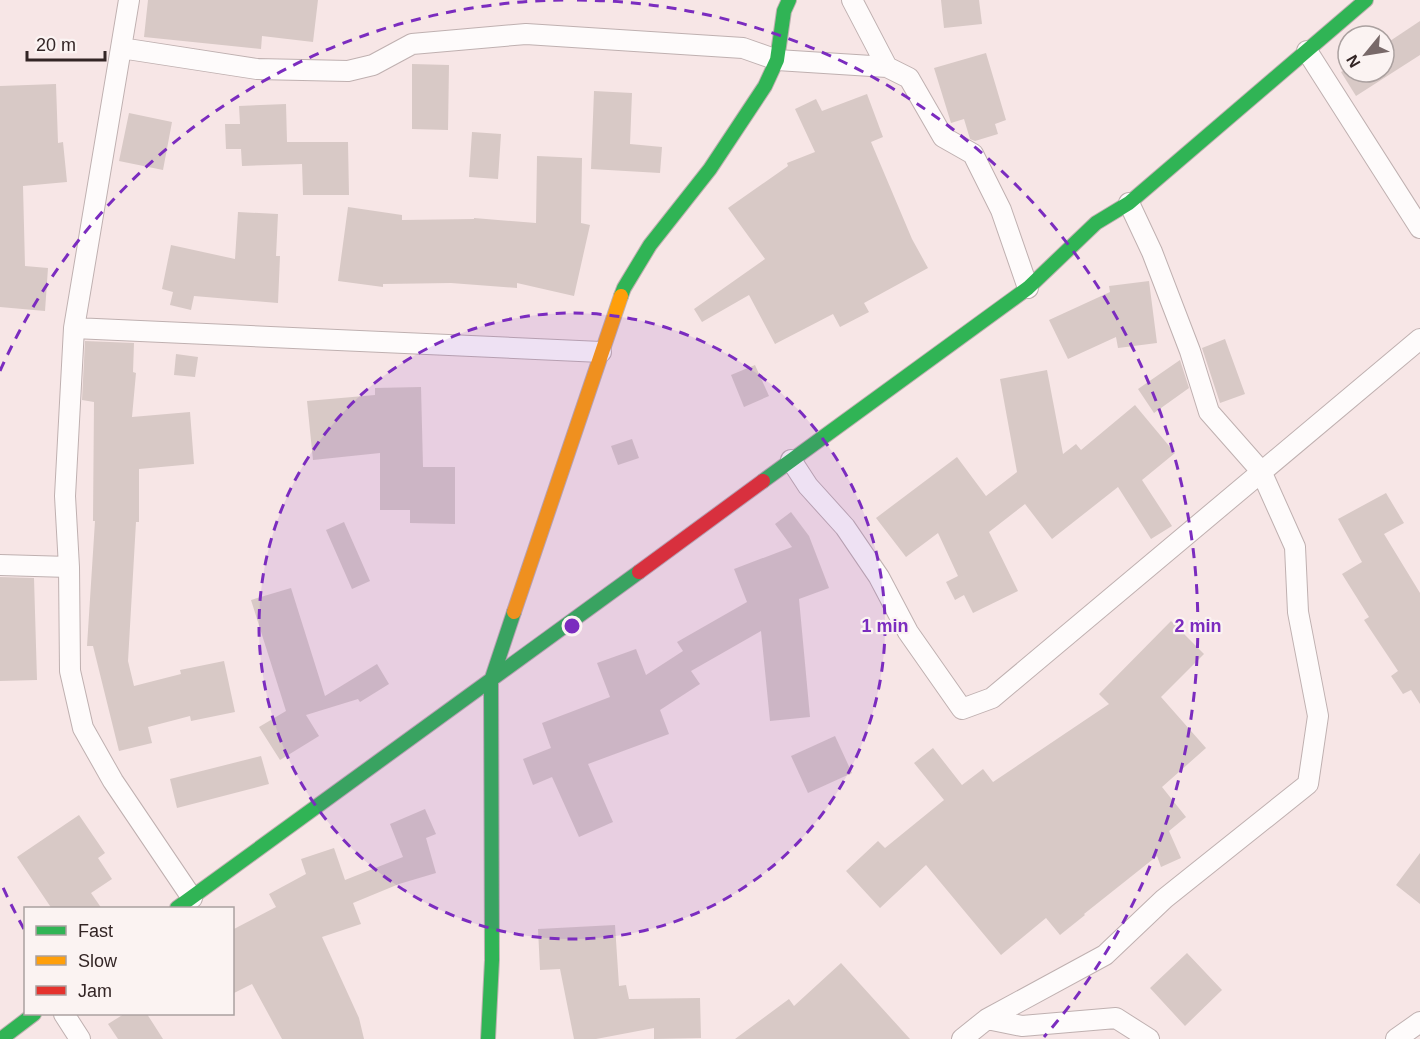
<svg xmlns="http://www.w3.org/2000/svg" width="1420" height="1039" viewBox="0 0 1420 1039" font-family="Helvetica,sans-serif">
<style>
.building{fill:#d8c9c6}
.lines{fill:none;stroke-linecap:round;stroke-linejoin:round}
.street-casing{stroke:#bfb0b0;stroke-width:22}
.fast-casing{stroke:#bfb0b0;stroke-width:16}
.slow-casing{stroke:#bfb0b0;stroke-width:16}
.jam-casing{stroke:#bfb0b0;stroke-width:16}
.street{stroke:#fefbfb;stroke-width:20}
.fast{stroke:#30b455;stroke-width:14}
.slow{stroke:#ff9f0a;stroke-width:14}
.jam{stroke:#e5322d;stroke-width:14}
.ring{fill:none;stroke:#7b2cbf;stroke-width:3;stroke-dasharray:10 8}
.centre{fill:#7b2cbf;stroke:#fbf3f2;stroke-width:3}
.ring-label{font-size:18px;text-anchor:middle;font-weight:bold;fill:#7b2cbf;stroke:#fbf3f2;stroke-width:4.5;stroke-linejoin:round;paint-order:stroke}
</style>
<rect width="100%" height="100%" fill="#f7e6e6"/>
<path class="building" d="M 148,0 L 318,0 L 313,42 L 262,36 L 261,49 L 144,37 Z
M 941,0 L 979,0 L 982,24 L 944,28 Z
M 1420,21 L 1420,55 L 1356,96 L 1341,72 L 1348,68 L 1348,72 L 1384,72 L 1384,45 Z
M 986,53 L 1006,120 L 995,124 L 998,134 L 975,141 L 970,139 L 964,119 L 951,123 L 934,68 Z
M 412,64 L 449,65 L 448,130 L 412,129 Z
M 56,84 L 58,143 L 63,142 L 67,182 L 23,186 L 25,266 L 48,268 L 45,311 L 0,307 L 0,86 Z
M 594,91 L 632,93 L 630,144 L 662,147 L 660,173 L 591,169 Z
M 867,94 L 883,137 L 871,142 L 912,239 L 928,268 L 864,303 L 869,312 L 840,327 L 833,314 L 775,344 L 749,295 L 702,322 L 694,309 L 765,259 L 728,208 L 788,166 L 787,163 L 815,152 L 795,109 L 816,99 L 822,111 Z
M 286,104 L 287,142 L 348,142 L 349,195 L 303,195 L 302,164 L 242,166 L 241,149 L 226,149 L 225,124 L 240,124 L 239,106 Z
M 129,113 L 172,122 L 163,170 L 119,161 Z
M 472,132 L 501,134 L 498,179 L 469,177 Z
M 537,156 L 582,158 L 581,223 L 590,225 L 574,296 L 517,283 L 517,288 L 451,283 L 383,284 L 383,287 L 338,281 L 348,207 L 402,215 L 402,220 L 474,219 L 474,218 L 536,223 Z
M 238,212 L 278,214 L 276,256 L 280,256 L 278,303 L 194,296 L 191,310 L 170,305 L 173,292 L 162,289 L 171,245 L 235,259 Z
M 1149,281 L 1157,343 L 1118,348 L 1116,337 L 1068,359 L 1049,320 L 1110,292 L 1109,286 Z
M 1225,339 L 1245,394 L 1220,403 L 1202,348 Z
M 85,341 L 134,343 L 133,372 L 136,373 L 132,417 L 190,412 L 194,464 L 139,469 L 139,522 L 136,522 L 128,661 L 134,686 L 181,674 L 180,670 L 224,661 L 235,712 L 191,721 L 190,716 L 148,727 L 152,743 L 119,751 L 93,646 L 87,646 L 95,521 L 93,521 L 94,402 L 82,400 Z
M 176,354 L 198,357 L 195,377 L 174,375 Z
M 1180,360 L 1189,388 L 1154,413 L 1138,389 Z
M 755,365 L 769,396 L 744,407 L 731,375 Z
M 1047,370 L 1063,454 L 1076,444 L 1081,450 L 1135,405 L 1175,453 L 1142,480 L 1172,526 L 1151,539 L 1118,487 L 1052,539 L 1025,504 L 989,532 L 1018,591 L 973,613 L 964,595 L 955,600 L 946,582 L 958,576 L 938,533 L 906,557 L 876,518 L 957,457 L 986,496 L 1017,472 L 1000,379 Z
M 421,387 L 423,467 L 455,467 L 455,524 L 410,523 L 410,510 L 380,510 L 380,453 L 313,460 L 307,401 L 375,395 L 375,388 Z
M 632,439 L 639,458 L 618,465 L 611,446 Z
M 1386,493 L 1404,523 L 1384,534 L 1420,593 L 1420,704 L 1411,690 L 1403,694 L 1391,676 L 1398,671 L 1364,620 L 1369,617 L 1342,574 L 1362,562 L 1338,519 Z
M 791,512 L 809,536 L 829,588 L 799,599 L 810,717 L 770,721 L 761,631 L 691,671 L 700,684 L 660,710 L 669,734 L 588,764 L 613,822 L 579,837 L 552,777 L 533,785 L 523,759 L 551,748 L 542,723 L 610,697 L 597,663 L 636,649 L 646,675 L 683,651 L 677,642 L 747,602 L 734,569 L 792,547 L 775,524 Z
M 344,522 L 370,581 L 352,589 L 326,530 Z
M 0,577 L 34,578 L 37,680 L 0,681 Z
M 291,588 L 325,696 L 377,664 L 389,684 L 360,702 L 358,699 L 306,715 L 319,736 L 280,760 L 259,727 L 286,711 L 251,600 Z
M 1171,621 L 1204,654 L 1161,697 L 1206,748 L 1162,787 L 1186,817 L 1169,831 L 1181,858 L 1161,867 L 1157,856 L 1084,914 L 1085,915 L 1060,935 L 1046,918 L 1001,955 L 926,865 L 880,908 L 846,871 L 878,841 L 885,848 L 944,800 L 914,763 L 933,748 L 962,785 L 983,769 L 993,782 L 1109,704 L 1099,694 Z
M 835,736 L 852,773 L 808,793 L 791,756 Z
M 261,756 L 269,784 L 177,808 L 170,779 Z
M 425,809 L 436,834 L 426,838 L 436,873 L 399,884 L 353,903 L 361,924 L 322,937 L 359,1018 L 364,1039 L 282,1039 L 252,984 L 232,994 L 232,930 L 276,907 L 269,894 L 306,874 L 301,859 L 334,848 L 345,880 L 403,857 L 390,824 Z
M 79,815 L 105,853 L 98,858 L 112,879 L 91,893 L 102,909 L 52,909 L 17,857 Z
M 1420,853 L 1420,904 L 1396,885 Z
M 615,925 L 619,986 L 626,985 L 629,999 L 700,998 L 701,1038 L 654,1039 L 654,1028 L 596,1039 L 574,1039 L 560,969 L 540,970 L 538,929 Z
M 1187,953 L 1222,990 L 1185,1026 L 1150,988 Z
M 841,963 L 910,1039 L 735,1039 L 789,999 L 794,1006 Z
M 124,1014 L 147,1014 L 163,1039 L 118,1039 L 108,1024 Z"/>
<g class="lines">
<g class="street-casing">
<path id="street" d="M 129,0 L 121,48 L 257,69 L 348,71 L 373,65 L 412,44 L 526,34 L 743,48 L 777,60 L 887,67 L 909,78 L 943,137 L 973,154 L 1001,210 L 1028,288
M 852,0 L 887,67
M 121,48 L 74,328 L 65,496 L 69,567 L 70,671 L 83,728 L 113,781 L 192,898
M 1307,51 L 1420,228
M 74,328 L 601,352
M 791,460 L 808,486 L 845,527 L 879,577 L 908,632 L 962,709 L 992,698 L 1420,339
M 0,565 L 69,567
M 64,1014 L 80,1039
M 987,1019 L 1022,1026 L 1116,1018 L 1149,1039
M 962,1039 L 987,1019 L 1105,955 L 1164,899 L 1308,784 L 1318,716 L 1298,612 L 1295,547 L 1261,471 L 1209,412 L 1190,351 L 1152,252 L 1129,203
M 1396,1039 L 1420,1022"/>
</g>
<g class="fast-casing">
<path id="fast" d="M 621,296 L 624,288 L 650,245 L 710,169 L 765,86 L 777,60 L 784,11 L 789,0
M 763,481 L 1028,288 L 1096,223 L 1129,203 L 1366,0
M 177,908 L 639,572
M 1,1039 L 34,1014
M 488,1039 L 492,960 L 491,681 L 514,612"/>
</g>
<g class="slow-casing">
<path id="slow" d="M 514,612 L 621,296"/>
</g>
<g class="jam-casing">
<path id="jam" d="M 639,572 L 763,481"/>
</g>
<use href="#street" class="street"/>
<use href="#fast" class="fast"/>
<use href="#slow" class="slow"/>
<use href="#jam" class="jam"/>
</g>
<circle cx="572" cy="626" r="313" fill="#7b2cbf" fill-opacity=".12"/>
<g class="ring">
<circle cx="572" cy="626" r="313"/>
<path d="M24 929A626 626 0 0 1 0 881M0 371A626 626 0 0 1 567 0M577 0A626 626 0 0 1 1044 1037"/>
</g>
<circle cx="572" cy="626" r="9" class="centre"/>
<g class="ring-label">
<text x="885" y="632">1 min</text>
<text x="1198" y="632">2 min</text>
</g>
<rect x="24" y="907" width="210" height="108" fill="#fbf3f2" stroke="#aba1a0" stroke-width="1.5"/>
<rect x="36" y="926" width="30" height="9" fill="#30b455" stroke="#aba1a0" stroke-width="1.5"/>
<text x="78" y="937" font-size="18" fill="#332525">Fast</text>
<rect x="36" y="956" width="30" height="9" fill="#ff9f0a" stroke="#aba1a0" stroke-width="1.5"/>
<text x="78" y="967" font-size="18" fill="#332525">Slow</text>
<rect x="36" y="986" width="30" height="9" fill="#e5322d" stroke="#aba1a0" stroke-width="1.5"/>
<text x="78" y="997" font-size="18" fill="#332525">Jam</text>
<g transform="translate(1366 54) rotate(240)"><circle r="28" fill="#fbf3f2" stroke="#aba1a0" stroke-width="1.5"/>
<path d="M0-4.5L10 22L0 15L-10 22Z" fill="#786969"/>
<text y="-9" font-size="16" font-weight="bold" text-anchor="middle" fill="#332525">N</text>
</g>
<path d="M27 51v9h78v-9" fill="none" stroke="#332525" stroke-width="3"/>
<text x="36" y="51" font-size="18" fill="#332525" stroke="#fbf3f2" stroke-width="4.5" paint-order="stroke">20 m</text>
</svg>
